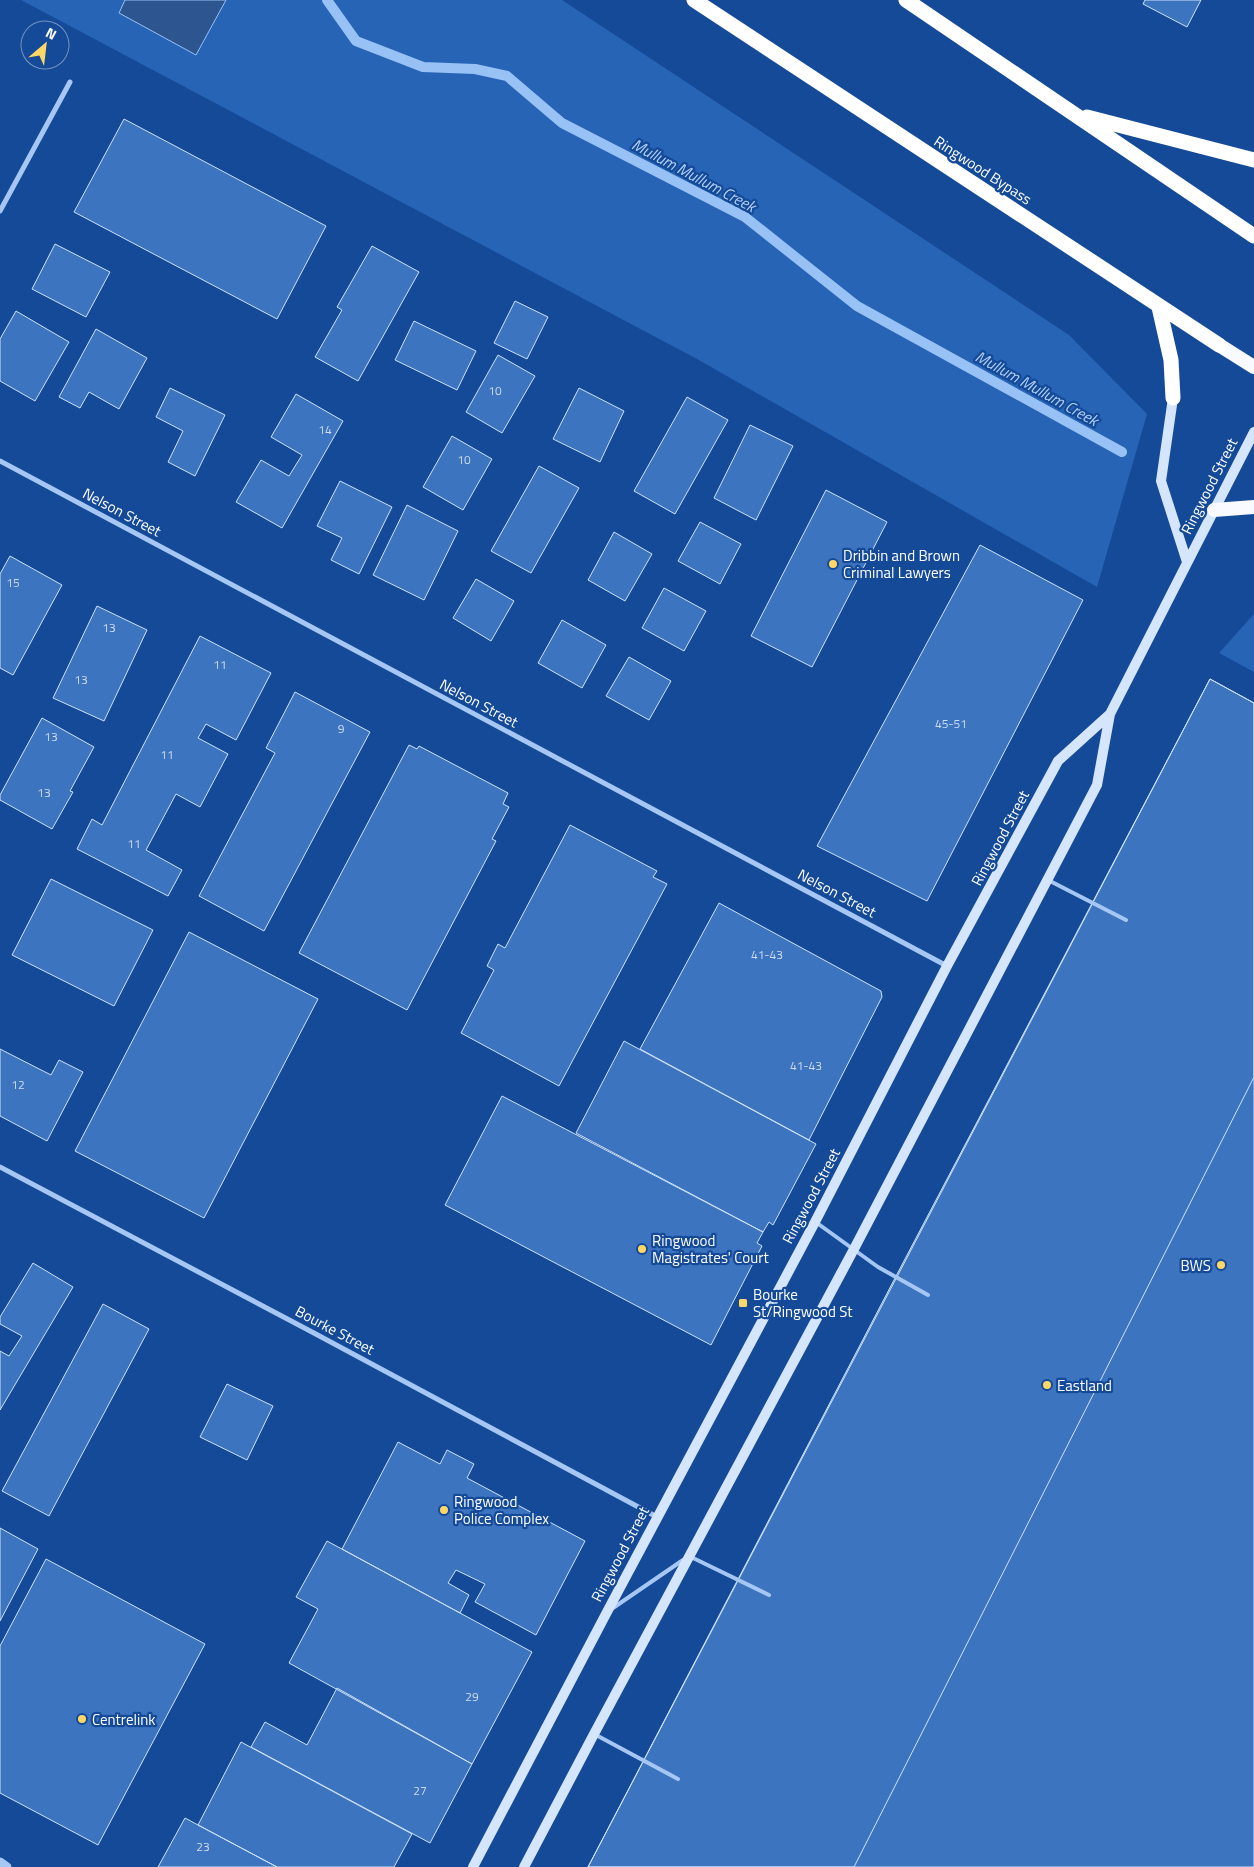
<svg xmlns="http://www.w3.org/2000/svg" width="1254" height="1867" viewBox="0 0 1254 1867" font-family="'Titillium Web',sans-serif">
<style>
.green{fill:#2764b6}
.water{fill:#2d558f;stroke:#98c1f6}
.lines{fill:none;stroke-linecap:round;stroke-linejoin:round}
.stream{stroke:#98c1f6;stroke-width:10}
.building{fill:#3d74c0;stroke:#cde2fd}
.service{stroke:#a6c7f3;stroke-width:4}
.minor{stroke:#a6c7f3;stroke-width:5}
.tertiary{stroke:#a6c7f3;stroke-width:9}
.secondary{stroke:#d5e5fc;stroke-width:10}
.trunk{stroke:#f8faff;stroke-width:14}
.motorway{stroke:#fff;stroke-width:15}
.poi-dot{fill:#ffd767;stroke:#144a98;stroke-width:2}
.labels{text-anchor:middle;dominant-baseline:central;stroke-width:4.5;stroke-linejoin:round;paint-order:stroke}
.number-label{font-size:12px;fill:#cedcef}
.street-label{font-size:15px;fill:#fff;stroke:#144a98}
.poi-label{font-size:15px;fill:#fff;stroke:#144a98;text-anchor:start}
.water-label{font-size:16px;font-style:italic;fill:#b2d1f9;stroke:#144a98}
</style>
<rect width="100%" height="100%" fill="#144a98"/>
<path class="green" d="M 21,0 L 562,0 L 1069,335 L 1147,414 L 1097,587 L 697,359 Z
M 1254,614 L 1254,672 L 1219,653 Z"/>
<path class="water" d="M 125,0 L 226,0 L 196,55 L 119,13 Z"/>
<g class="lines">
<path class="stream" d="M 327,0 L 356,41 L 423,67 L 475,69 L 507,76 L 562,123 L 745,217 L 857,306 L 1122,452"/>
</g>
<path class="building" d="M 1145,0 L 1201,0 L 1187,27 L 1143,4 Z
M 124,119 L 326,226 L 277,319 L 74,212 Z
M 55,244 L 110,272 L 86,317 L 32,289 Z
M 372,246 L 419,272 L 358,381 L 315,357 L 342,310 L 337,307 Z
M 515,301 L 548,317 L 527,359 L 494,343 Z
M 16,311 L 69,342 L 35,401 L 0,381 L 0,339 Z
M 414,321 L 476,351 L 457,390 L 395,360 Z
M 96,329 L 147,358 L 119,409 L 89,392 L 80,408 L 59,397 Z
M 498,355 L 535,376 L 502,433 L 466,412 Z
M 170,388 L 225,415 L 195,476 L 168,462 L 183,431 L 156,417 Z
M 579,388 L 624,411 L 600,462 L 553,439 Z
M 296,394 L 343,421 L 282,528 L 236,502 L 261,460 L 289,476 L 302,455 L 271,437 Z
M 687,397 L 728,420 L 675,514 L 634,491 Z
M 750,425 L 793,446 L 756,520 L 714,498 Z
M 452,436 L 492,459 L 463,510 L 423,487 Z
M 539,466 L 579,488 L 531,573 L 491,551 Z
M 340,481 L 392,507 L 359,574 L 331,560 L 342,538 L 317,526 Z
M 826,490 L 887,522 L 812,667 L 751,636 Z
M 407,505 L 458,531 L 424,600 L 373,575 Z
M 700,522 L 741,544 L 720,584 L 678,561 Z
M 614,532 L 652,554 L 625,601 L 588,580 Z
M 980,545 L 1083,600 L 927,901 L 817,846 Z
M 10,556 L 62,585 L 13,675 L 0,668 L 0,574 Z
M 476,579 L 514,601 L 491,641 L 453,618 Z
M 664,588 L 706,611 L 684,651 L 642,628 Z
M 97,606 L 147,630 L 104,721 L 53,698 Z
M 562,620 L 606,645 L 582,688 L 538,663 Z
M 200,636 L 271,673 L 236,740 L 206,724 L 198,738 L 228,754 L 200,807 L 176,794 L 146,850 L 182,870 L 168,896 L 77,849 L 92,819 L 102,825 Z
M 629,657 L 671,681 L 649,720 L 606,696 Z
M 1210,679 L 1254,703 L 1254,1077 L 854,1867 L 588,1867 L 895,1278 Z
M 1210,679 L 1254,703 L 1254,1867 L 588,1867 Z
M 295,692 L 370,732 L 264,931 L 199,896 L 275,753 L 266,748 Z
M 42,718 L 94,747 L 70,791 L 73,792 L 52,829 L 0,800 L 0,795 Z
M 409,745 L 417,749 L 419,746 L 508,793 L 503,804 L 509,807 L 492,839 L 496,841 L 407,1010 L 299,953 Z
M 570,825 L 657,871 L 653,877 L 667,884 L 559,1086 L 461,1033 L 494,970 L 487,966 L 498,944 L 505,948 Z
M 51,879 L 153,930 L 114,1006 L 12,955 Z
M 719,903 L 881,991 L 882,997 L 809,1140 L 640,1049 Z
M 189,932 L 318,999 L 204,1218 L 75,1151 Z
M 624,1041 L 816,1144 L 773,1225 L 769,1222 L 763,1232 L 576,1133 Z
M 0,1049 L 51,1075 L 59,1060 L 83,1072 L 47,1141 L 0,1116 Z
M 502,1096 L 763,1232 L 757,1243 L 762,1246 L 711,1345 L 445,1205 Z
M 33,1263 L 73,1287 L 0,1410 L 0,1351 L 9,1356 L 22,1336 L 0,1324 L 0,1317 Z
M 103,1304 L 149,1329 L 49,1516 L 2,1491 Z
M 227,1384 L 273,1406 L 247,1460 L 200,1437 Z
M 398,1442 L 440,1464 L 447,1450 L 474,1464 L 467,1478 L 585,1541 L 536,1635 L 475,1602 L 485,1584 L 456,1570 L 448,1583 L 469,1595 L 460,1613 L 342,1549 Z
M 0,1528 L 38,1549 L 0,1621 Z
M 327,1541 L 532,1652 L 472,1764 L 289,1663 L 318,1609 L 296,1597 Z
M 46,1559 L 205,1644 L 98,1845 L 0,1793 L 0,1646 Z
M 337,1688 L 472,1764 L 430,1843 L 251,1747 L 265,1722 L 307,1745 Z
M 241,1742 L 412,1834 L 394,1867 L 277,1867 L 198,1825 Z
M 185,1818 L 198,1825 L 277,1867 L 158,1867 Z"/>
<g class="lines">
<path class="service" d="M 1048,880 L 1126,920
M 817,1223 L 878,1267 L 928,1295
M 691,1557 L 769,1595
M 613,1608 L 683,1560
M 596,1735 L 678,1779"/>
<path class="minor" d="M 0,211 L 70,82
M 0,461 L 947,966
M 0,1167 L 312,1332 L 657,1517"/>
<path class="tertiary" d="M 0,1862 L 7,1867"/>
<path class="secondary" d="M 1173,398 L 1161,481 L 1187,562
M 473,1867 L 607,1612 L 815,1222 L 947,966 L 1058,761 L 1110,714
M 524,1867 L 594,1734 L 854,1249 L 1097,785 L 1110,714 L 1254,432"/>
<path class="trunk" d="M 1219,345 L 1254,367
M 1214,510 L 1254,507"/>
<path class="motorway" d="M 694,0 L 1219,345
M 906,0 L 1254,236
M 1087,117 L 1254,160
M 1159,307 L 1171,360 L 1173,398"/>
</g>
<g class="poi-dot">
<circle cx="833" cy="564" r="5"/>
<circle cx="642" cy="1249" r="5"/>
<circle cx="1221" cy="1265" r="5"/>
<rect x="738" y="1298" width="10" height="10" rx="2.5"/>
<circle cx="1047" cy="1385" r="5"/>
<circle cx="444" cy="1510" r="5"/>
<circle cx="82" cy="1719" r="5"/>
</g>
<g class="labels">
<g class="number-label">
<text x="495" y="390">10</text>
<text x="325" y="429">14</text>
<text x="464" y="459">10</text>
<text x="13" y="582">15</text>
<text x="109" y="627">13</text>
<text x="220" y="664">11</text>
<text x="81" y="679">13</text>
<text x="951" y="723">45-51</text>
<text x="341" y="728">9</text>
<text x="51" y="736">13</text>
<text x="167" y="754">11</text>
<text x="44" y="792">13</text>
<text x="134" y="843">11</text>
<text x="767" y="954">41-43</text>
<text x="806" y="1065">41-43</text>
<text x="18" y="1084">12</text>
<text x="472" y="1696">29</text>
<text x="420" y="1790">27</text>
<text x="203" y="1846">23</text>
</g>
<g class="street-label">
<text transform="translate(983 170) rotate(33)">Ringwood Bypass</text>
<text transform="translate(1209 486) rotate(-63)">Ringwood Street</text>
<text transform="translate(122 512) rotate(28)">Nelson Street</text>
<text transform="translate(479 703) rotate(28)">Nelson Street</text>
<text transform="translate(1000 838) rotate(-62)">Ringwood Street</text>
<text transform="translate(837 893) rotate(28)">Nelson Street</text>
<text transform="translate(811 1196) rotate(-62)">Ringwood Street</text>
<text transform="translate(335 1330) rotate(28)">Bourke Street</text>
<text transform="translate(620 1554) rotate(-62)">Ringwood Street</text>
</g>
<g class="poi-label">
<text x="843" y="555">Dribbin and Brown<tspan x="843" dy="17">Criminal Lawyers</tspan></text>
<text x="652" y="1240">Ringwood<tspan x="652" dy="17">Magistrates' Court</tspan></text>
<text x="1211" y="1265" text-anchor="end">BWS</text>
<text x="753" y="1294">Bourke<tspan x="753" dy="17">St/Ringwood St</tspan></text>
<text x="1057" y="1385">Eastland</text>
<text x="454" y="1501">Ringwood<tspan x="454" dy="17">Police Complex</tspan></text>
<text x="92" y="1719">Centrelink</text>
</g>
<g class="water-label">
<text transform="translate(694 175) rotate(28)">Mullum Mullum Creek</text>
<text transform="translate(1037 388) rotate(29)">Mullum Mullum Creek</text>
</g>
</g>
<g transform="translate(45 45) rotate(28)"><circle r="24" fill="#144a98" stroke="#7292c1"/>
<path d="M0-4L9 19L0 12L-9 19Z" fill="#ffd767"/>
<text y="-8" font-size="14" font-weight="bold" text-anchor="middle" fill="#ffffff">N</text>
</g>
</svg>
